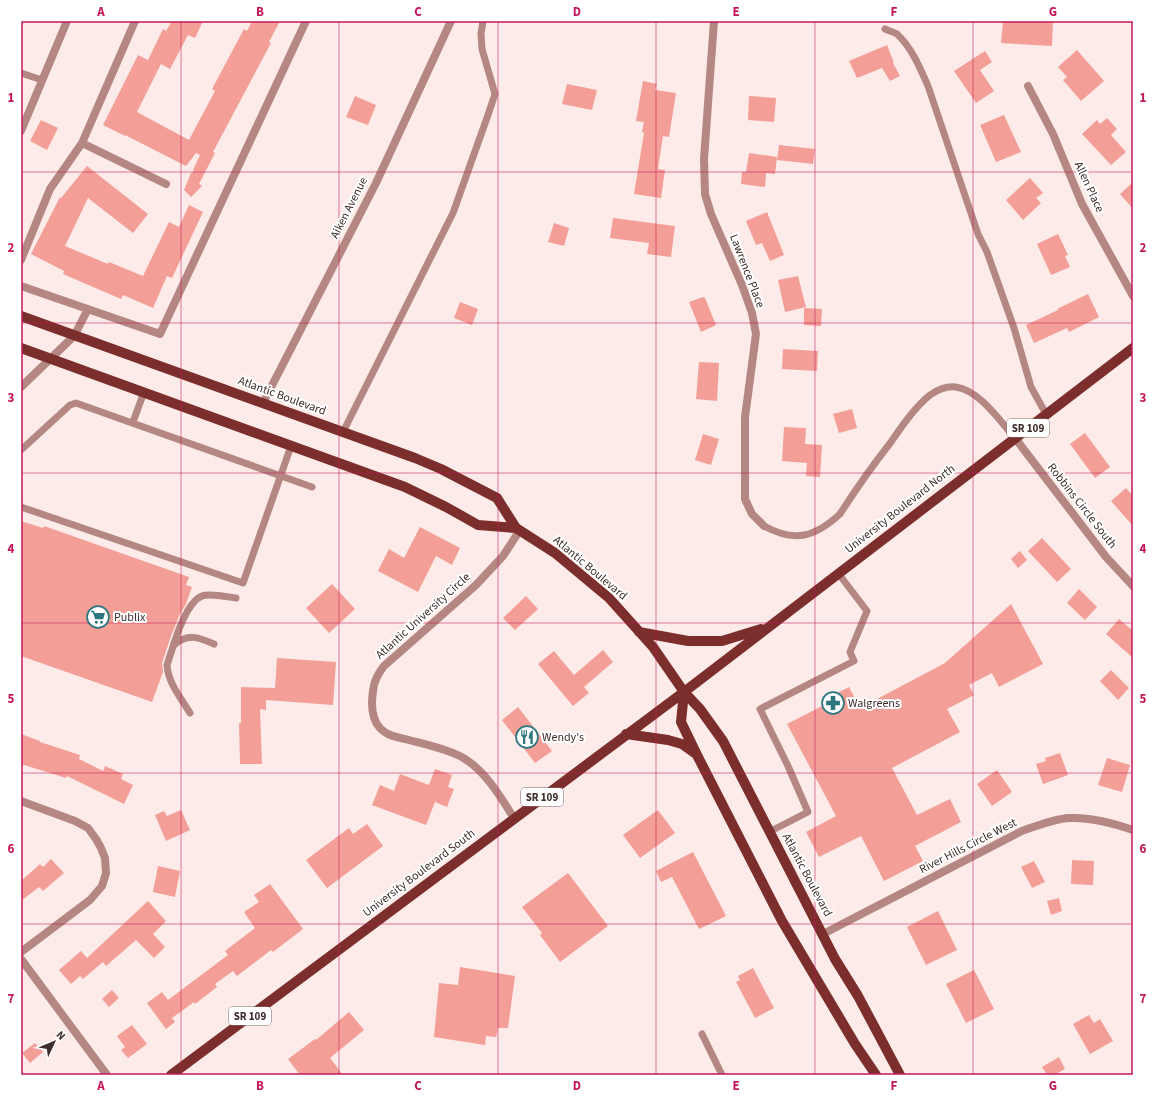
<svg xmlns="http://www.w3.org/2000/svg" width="1154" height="1096" viewBox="0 0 1154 1096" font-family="'Source Sans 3',sans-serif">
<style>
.building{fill:#f39f97}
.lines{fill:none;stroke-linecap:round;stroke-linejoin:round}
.service{stroke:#b58782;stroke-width:7}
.minor{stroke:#b58782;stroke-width:8}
.tertiary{stroke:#b58782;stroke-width:8}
.primary{stroke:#7b2e2b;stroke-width:10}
.grid{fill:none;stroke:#c2185b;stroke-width:1;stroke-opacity:0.55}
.labels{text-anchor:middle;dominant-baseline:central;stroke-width:4;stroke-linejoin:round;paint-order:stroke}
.shield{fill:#fff;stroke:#776c6b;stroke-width:1}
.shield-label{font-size:11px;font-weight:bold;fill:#3d2d2b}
.street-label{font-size:12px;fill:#3d2d2b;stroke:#fff}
.poi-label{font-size:12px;fill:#3d2d2b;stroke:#fff;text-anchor:start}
.neatline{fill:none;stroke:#c2185b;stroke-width:1.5}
.grid-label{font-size:13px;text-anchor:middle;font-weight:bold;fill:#c2185b}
</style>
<rect width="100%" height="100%" fill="#fdebe9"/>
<path class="building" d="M 172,21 L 203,21 L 195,38 L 188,35 L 170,69 L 161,64 L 137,112 L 189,140 L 215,91 L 212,89 L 244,29 L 247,31 L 252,21 L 280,21 L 269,42 L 271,43 L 213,152 L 215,153 L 199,184 L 202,186 L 191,197 L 184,190 L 191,173 L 194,171 L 193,170 L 200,155 L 196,153 L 186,166 L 125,135 L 125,136 L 103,125 L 138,55 L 148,60 L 163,29 L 166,31 Z
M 1003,21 L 1053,21 L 1052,46 L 1001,43 Z
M 887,45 L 894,63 L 893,63 L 900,76 L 890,81 L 882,68 L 857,78 L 849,61 Z
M 1077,50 L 1104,81 L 1081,101 L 1063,80 L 1067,77 L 1058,67 Z
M 985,51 L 992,62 L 980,70 L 994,91 L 976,103 L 954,71 Z
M 643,81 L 657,84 L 655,90 L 676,93 L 669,137 L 663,136 L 658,169 L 665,170 L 661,198 L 634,194 L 644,133 L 642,132 L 644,122 L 636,121 Z
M 567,84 L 597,90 L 592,110 L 562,104 Z
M 355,96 L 376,105 L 368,125 L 346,117 Z
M 749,96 L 776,98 L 774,122 L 748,120 Z
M 1004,115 L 1021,152 L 996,162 L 980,125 Z
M 1107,118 L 1117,129 L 1111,135 L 1126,152 L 1111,165 L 1082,134 L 1097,120 L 1100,124 Z
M 41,120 L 58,128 L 47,150 L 30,141 Z
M 779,145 L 815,149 L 813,164 L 777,160 Z
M 749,153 L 777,157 L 775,174 L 766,173 L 765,187 L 741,184 L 742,172 L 746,172 Z
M 87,166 L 148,214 L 133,233 L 88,198 L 65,246 L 108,264 L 109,262 L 143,276 L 169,222 L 179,227 L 189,205 L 203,212 L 172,278 L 167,276 L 153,308 L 123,295 L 121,299 L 63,274 L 64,271 L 31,254 L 60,197 L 61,198 Z
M 1030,178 L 1043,193 L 1036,198 L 1041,203 L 1023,220 L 1006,200 Z
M 1133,182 L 1133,209 L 1120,194 Z
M 767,212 L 784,255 L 770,261 L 762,243 L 756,245 L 746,221 Z
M 613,218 L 675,226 L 671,257 L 647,254 L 649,243 L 610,238 Z
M 554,223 L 569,228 L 564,246 L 548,242 Z
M 1058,234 L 1068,255 L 1065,256 L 1070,267 L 1051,275 L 1037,244 Z
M 798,276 L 806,307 L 785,312 L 778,280 Z
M 1088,294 L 1099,317 L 1069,332 L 1067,328 L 1034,343 L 1026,325 L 1058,310 L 1057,309 Z
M 703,297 L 705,298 L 716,325 L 701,332 L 689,302 Z
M 460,302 L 478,309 L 472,325 L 454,318 Z
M 804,308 L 822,309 L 821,326 L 804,325 Z
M 783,349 L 818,351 L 817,371 L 782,369 Z
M 699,362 L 719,363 L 717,401 L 696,399 Z
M 852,409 L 857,428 L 839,433 L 833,414 Z
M 784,427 L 806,428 L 805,444 L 822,445 L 820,477 L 806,476 L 807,463 L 782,461 Z
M 1085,433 L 1110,467 L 1095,478 L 1070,444 Z
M 703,434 L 719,439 L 711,465 L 695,460 Z
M 1126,488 L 1133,496 L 1133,526 L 1111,501 Z
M 21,521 L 43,528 L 44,526 L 189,577 L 186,585 L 192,587 L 186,604 L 180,614 L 171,636 L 162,663 L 163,672 L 152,702 L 21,656 Z
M 420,527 L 460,548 L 452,565 L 436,556 L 418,592 L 378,571 L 389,549 L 404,558 Z
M 1042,538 L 1071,569 L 1057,582 L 1028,551 Z
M 1020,551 L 1027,560 L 1018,568 L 1011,559 Z
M 332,584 L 355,609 L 329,633 L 306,608 Z
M 1079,589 L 1097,607 L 1085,620 L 1067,603 Z
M 526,596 L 538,609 L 515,630 L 503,618 Z
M 1011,604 L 1043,664 L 999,687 L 992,673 L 969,685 L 974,695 L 947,709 L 960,732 L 892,768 L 917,815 L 950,799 L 961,822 L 915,846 L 923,861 L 884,881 L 861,836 L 819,857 L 806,832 L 836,816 L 787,724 L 824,705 L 822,701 L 849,687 L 860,708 L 945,663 Z
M 1119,619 L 1133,631 L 1133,658 L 1106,634 Z
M 603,650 L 613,662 L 584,687 L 589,693 L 573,706 L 538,664 L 554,651 L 574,675 Z
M 277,658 L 336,662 L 333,705 L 266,700 L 266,710 L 260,709 L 262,764 L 240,764 L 239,723 L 241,723 L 241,687 L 275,688 Z
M 1111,670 L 1129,688 L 1118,700 L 1100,681 Z
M 518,707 L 552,751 L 535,763 L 502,720 Z
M 21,734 L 40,741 L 40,742 L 80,755 L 79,759 L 103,771 L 105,766 L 123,774 L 121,779 L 133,785 L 124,804 L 67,776 L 66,778 L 21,764 Z
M 1060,753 L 1068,775 L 1043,784 L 1036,764 L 1046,761 L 1045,758 Z
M 1107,758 L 1130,765 L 1122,792 L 1098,785 Z
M 435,769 L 452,775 L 448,787 L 454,789 L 447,807 L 435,802 L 426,825 L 372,805 L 380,785 L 394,791 L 400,774 L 429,785 Z
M 997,770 L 1012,792 L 992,806 L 977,784 Z
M 181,810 L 190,830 L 166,841 L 155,815 L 164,811 L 167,816 Z
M 658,810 L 675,833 L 640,858 L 623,835 Z
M 367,824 L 383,846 L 327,888 L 306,860 L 349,828 L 353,834 Z
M 693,852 L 726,916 L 699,929 L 672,877 L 661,882 L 656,871 Z
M 51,859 L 64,873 L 43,891 L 39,887 L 21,901 L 21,881 L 40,864 L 43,867 Z
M 1072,860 L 1094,861 L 1093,885 L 1071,884 Z
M 1034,861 L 1045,882 L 1032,888 L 1021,867 Z
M 158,866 L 180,871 L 175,897 L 153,892 Z
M 568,873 L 608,926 L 560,962 L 540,935 L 542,933 L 522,907 Z
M 270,884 L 303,929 L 273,952 L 271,950 L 237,976 L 233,971 L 215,984 L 217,987 L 195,1004 L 194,1002 L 172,1018 L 175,1022 L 166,1029 L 147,1003 L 162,992 L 168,1000 L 228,955 L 225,951 L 255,928 L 244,912 L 259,902 L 254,895 Z
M 1059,898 L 1062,911 L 1051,915 L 1047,901 Z
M 148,901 L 166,921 L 153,934 L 165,947 L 154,958 L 136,940 L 106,966 L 103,962 L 83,979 L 80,976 L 71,984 L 59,970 L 81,951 L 87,958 Z
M 938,911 L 957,950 L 926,965 L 907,927 Z
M 460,967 L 515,976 L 508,1028 L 498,1028 L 496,1037 L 486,1036 L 485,1045 L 434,1037 L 439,983 L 458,985 Z
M 753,968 L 774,1008 L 755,1018 L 736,982 L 740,980 L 738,976 Z
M 974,970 L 994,1009 L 966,1023 L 946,984 Z
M 112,990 L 119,998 L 109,1007 L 102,999 Z
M 349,1012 L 364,1030 L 330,1058 L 343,1075 L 300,1075 L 288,1059 L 315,1039 L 316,1040 Z
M 1089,1015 L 1094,1023 L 1100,1019 L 1113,1041 L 1090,1054 L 1073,1024 Z
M 132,1025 L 147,1044 L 128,1058 L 121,1050 L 125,1047 L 117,1036 Z
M 35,1043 L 43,1052 L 30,1063 L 22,1053 Z
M 1059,1057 L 1065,1069 L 1054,1075 L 1047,1075 L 1042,1067 Z"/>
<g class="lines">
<path class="service" d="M 885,29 C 889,31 894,32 897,34 C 912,48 920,68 928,86 L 978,234 L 987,252 L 1014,328 L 1031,387 L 1046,414
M 21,73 L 42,80
M 133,422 L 144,392
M 343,432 L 453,213 L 488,115 L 495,94 L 482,49 L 481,34 L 483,21
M 21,450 L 70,405 L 76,403 L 312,487
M 21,507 L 243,583 L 291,446
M 764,526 C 795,543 815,537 840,514 C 856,489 873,465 891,442 C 902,426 915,407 930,395 C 937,390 947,386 956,387 C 979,390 1000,421 1015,438
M 174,645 C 188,633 198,637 214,644
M 190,713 C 181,698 168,683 167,665 C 173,648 184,603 202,596 C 209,593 228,597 236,598
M 769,832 L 808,812 L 788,766 L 760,709 L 854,661 L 850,652 L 867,611 L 838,573
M 702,1034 L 722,1075"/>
<path class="minor" d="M 714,21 L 704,159 L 705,194 L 711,214 L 742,285 L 752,313 L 756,334 L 745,417 L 745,499 L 752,514 L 764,526
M 1028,86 L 1053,134 L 1082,204 L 1133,296
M 21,131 L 67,21
M 82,143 L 166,184
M 21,260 L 50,189 L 82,143 L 135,21
M 21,286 L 160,334 L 306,21
M 74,336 L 88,309
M 263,403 L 376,183 L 451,21
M 1015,438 L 1106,557 L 1133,586
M 21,801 L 75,821 L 88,828 L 96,839 L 101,848 L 105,858 L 106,873 L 102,886 L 90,900 L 21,952
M 514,818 C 501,798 488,775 468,761 C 453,750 423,744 405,739 C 396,737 386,735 380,728 C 373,721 372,711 372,702 C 373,686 374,679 384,666 L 476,585 L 503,556 L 520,530
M 823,934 L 1022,831 C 1037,826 1053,819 1069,818 C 1091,817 1113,823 1133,830
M 21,959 L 107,1075"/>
<path class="tertiary" d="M 21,387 L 74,336"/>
<path class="primary" d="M 21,316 L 415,458 L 441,469 L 497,498 L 516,528 L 555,553 L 609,598 L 653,647 L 684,692 L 700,709 L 723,741 L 835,959 L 858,996 L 900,1075
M 21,348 L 405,487 L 446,507 L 478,525 L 516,528
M 639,632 L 688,641 L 722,641 L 761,629
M 684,692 L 681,722 L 697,755 L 782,921 L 855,1044 L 876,1075
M 626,734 L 668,740 L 682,744 L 696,754
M 171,1075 L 684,692 L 1133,348"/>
</g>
<path class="grid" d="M 181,21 L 181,1075M 339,21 L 339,1075M 498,21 L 498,1075M 656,21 L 656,1075M 815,21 L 815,1075M 973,21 L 973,1075M 21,172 L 1133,172M 21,323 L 1133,323M 21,473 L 1133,473M 21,623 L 1133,623M 21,773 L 1133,773M 21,924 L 1133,924"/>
<defs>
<g id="supermarket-ring" transform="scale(1.15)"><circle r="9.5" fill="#fff" stroke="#2d767f" stroke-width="1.5"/><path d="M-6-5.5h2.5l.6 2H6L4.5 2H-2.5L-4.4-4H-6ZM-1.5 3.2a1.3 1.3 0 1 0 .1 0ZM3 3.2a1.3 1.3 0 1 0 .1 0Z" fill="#2d767f"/></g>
<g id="pharmacy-ring" transform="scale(1.15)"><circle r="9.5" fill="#fff" stroke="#2d767f" stroke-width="1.5"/><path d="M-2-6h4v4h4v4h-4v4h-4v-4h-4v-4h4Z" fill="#2d767f"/></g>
<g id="restaurant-ring" transform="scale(1.15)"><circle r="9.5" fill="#fff" stroke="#2d767f" stroke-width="1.5"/><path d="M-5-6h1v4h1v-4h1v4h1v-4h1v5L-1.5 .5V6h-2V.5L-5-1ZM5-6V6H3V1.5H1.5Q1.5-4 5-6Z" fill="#2d767f"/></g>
</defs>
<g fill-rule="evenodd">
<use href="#supermarket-ring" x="98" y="617"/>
<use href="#pharmacy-ring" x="833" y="703"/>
<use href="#restaurant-ring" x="527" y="737"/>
</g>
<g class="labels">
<g class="shield">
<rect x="1007" y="419" width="42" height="18" rx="3"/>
<rect x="521" y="788" width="42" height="18" rx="3"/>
<rect x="229" y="1007" width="42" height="18" rx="3"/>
</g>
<g class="shield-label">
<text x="1028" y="428">SR 109</text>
<text x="542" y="797">SR 109</text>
<text x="250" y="1016">SR 109</text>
</g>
<g class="street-label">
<text transform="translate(1089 187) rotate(65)">Allen Place</text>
<text transform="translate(349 208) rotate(-63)">Aiken Avenue</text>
<text transform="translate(747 271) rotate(69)">Lawrence Place</text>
<text transform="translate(282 396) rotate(20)">Atlantic Boulevard</text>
<text transform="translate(1082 506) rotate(52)">Robbins Circle South</text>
<text transform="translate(900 509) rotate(-38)">University Boulevard North</text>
<text transform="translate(590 568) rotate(40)">Atlantic Boulevard</text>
<text transform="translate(423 616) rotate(-42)">Atlantic University Circle</text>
<text transform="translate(968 846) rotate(-27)">River Hills Circle West</text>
<text transform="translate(419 873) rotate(-37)">University Boulevard South</text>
<text transform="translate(807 875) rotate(62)">Atlantic Boulevard</text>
</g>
<g class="poi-label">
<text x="114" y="617">Publix</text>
<text x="848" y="703">Walgreens</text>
<text x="542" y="737">Wendy's</text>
</g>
</g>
<rect width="1154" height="1096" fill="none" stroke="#ffffff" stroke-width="44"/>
<g transform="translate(54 1042) rotate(46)" stroke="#ffffff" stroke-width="3" paint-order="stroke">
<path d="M0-3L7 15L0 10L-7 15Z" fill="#3d2d2b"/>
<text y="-6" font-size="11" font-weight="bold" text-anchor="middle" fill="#3d2d2b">N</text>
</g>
<rect x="22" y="22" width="1110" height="1052" class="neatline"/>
<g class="grid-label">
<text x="101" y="16">A</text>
<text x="260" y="16">B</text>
<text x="418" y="16">C</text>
<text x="577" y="16">D</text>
<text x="736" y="16">E</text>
<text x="894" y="16">F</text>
<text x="1053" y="16">G</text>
<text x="11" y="102">1</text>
<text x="1143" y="102">1</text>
<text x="11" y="252">2</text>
<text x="1143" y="252">2</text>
<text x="11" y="402">3</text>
<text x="1143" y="402">3</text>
<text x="11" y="553">4</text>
<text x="1143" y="553">4</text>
<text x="11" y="703">5</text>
<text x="1143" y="703">5</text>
<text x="11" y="853">6</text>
<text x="1143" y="853">6</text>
<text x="11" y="1003">7</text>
<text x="1143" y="1003">7</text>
<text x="101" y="1090">A</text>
<text x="260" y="1090">B</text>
<text x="418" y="1090">C</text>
<text x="577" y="1090">D</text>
<text x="736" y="1090">E</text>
<text x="894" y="1090">F</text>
<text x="1053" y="1090">G</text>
</g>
</svg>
